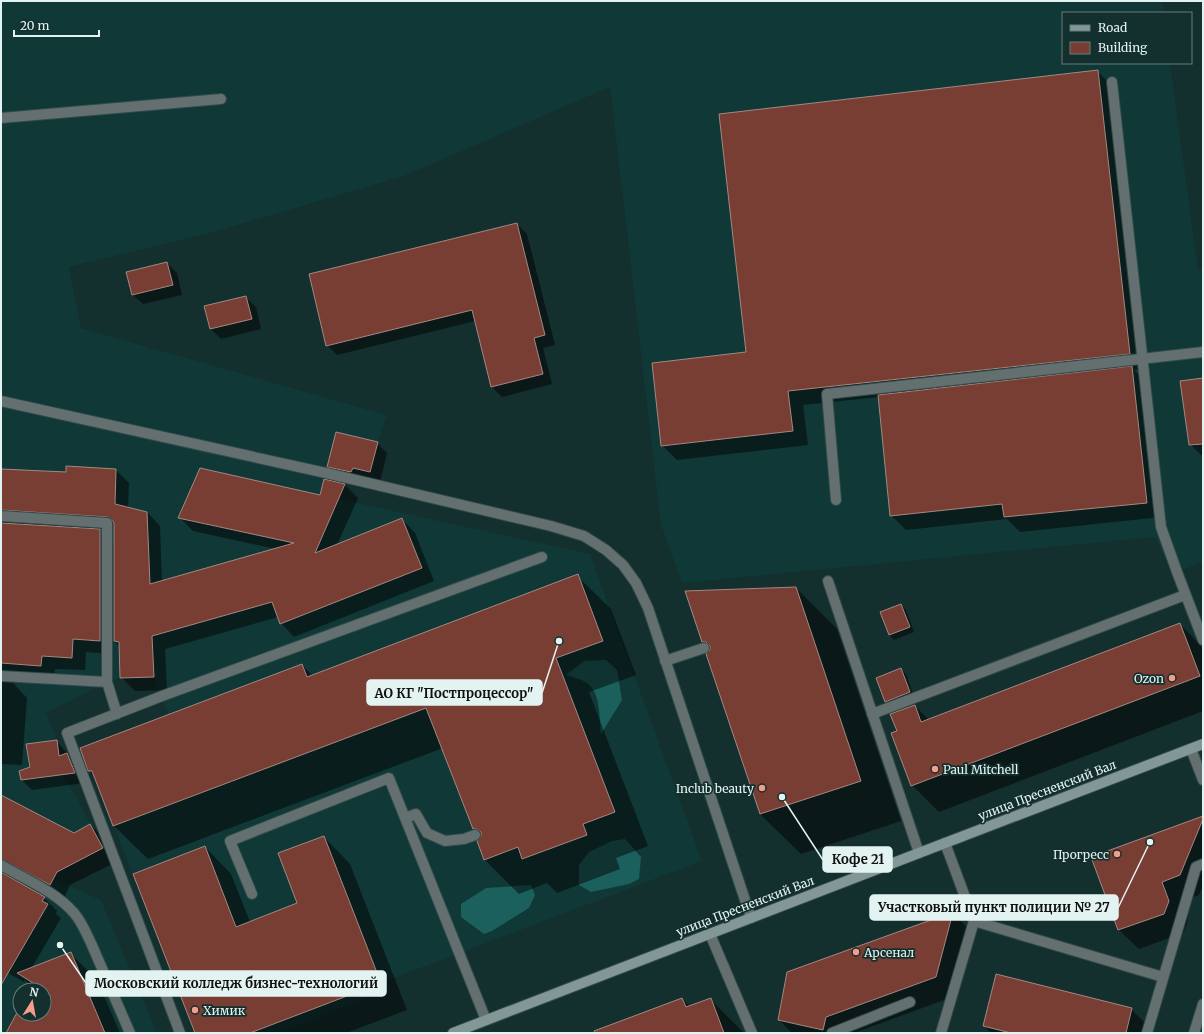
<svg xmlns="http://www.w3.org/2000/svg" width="1204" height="1034" viewBox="0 0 1204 1034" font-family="Merriweather,serif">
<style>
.built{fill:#0f3836;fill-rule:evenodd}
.forest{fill:#1b605d}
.shadow{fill:#0007;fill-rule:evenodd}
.building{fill:#783e34;stroke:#a38883}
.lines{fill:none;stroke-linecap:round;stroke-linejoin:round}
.service-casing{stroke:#304a49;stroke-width:12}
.secondary-casing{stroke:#304a49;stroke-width:12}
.service{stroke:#63706f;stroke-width:10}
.secondary{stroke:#839796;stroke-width:10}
.poi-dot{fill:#f59d8d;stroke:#132f2e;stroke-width:1.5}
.labels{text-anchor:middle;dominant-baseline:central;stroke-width:3.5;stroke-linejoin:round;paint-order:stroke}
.poi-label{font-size:12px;fill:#e3f3f1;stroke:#132f2e;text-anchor:end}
.street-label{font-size:12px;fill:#e3f3f1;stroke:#132f2e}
.leader{fill:none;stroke:#e3f3f1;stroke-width:1.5}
.callout-dot{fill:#e3f3f1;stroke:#132f2e;stroke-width:1.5}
.callout{fill:#e3f3f1;stroke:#e3f3f1;stroke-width:1.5}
.callout-label{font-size:13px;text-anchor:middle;font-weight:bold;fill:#111}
</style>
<rect width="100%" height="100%" fill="#132f2e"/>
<path class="built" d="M 1,1 L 1162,1 L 1164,13 L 1063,13 L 1063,63 L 1170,63 L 1198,269 L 1203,269 L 1203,562 L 1172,574 L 1155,537 L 682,583 L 661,525 L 610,87 L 404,176 L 214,232 L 69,267 L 81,328 L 387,415 L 378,442 L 370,472 L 329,462 L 321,495 L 200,468 L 179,518 L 317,548 L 339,499 L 590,554 L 702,861 L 365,989 L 367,998 L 277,1033 L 195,1033 L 83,747 L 168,714 L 154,677 L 120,678 L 107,682 L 46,713 L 57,740 L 62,775 L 77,798 L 103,848 L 57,872 L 54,879 L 101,900 L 157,1033 L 1,1033 ZM 20,990 L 44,990 L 44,1014 L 20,1014 Z"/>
<path class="forest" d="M 606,660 L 617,670 L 622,700 L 601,734 C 599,718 601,693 587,683 C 581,679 572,677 566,675 L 584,661 Z
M 625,839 L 641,857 L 639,879 L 629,884 L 591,892 L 579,885 L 579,865 L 589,852 L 612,841 Z
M 531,885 L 535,895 L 529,908 L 492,931 L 484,934 L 461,917 L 461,904 L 486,888 Z"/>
<path class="shadow" d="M 1097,71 L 1112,86 L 1145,368 L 1134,370 L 1147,383 L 1161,517 L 1020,532 L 1007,519 L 906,530 L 891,515 L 879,397 L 803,405 L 808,445 L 677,460 L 662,445 L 748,353 Z
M 517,224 L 527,234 L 555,345 L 543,348 L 552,384 L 502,397 L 492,387 L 475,321 L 337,355 L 327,345 Z
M 167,263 L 177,273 L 182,295 L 143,304 L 132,294 Z
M 245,297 L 256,307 L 261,329 L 221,339 L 211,329 L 206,307 Z
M 1203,379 L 1203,457 L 1189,443 Z
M 377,443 L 387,453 L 380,482 L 339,476 L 329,466 Z
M 1,470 L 67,473 L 116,470 L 129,483 L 128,508 L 147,512 L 160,526 L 162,582 L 276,549 L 193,531 L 179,517 L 321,496 L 325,480 L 345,485 L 358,498 L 337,545 L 402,519 L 415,533 L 434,581 L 294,637 L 281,623 L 278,617 L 165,649 L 167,690 L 135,691 L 121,677 L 120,647 L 113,640 L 113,654 L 86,652 L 85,670 L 55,669 L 54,679 L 29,677 L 28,683 L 13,683 L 27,698 L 22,765 L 1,764 ZM 98,528 L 114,529 L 114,544 Z
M 577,576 L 611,609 L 636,675 L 589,692 L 648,846 L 616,858 L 620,869 L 557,893 L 547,883 L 519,894 L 485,860 L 478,841 L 482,837 L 473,828 L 443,748 L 148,859 L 114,826 L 95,776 L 89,771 L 302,665 L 313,676 Z
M 796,588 L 837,629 L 901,821 L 801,854 L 760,814 L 707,654 L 711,650 L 703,641 Z
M 901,605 L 906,610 L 914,632 L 894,640 L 889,635 Z
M 1180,624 L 1203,648 L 1203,711 L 939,812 L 912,785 L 898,732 L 915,706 L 929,720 Z
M 901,669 L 906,674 L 914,697 L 891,706 L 886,701 Z
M 56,741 L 77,764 L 84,783 L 32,790 L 22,780 L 31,768 Z
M 1,796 L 74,834 L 90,825 L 104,838 L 116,862 L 70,885 L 64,898 L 9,875 L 8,878 L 44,898 L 57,911 L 56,914 L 61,918 L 31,969 L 70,953 L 97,980 L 120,1033 L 7,1033 L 20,1009 L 20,1014 L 44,1014 L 44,990 L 30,990 L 32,987 L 25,980 L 24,982 L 1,969 Z
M 1203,817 L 1203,885 L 1199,895 L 1181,901 L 1188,921 L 1183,933 L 1139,949 L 1119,930 L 1093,857 Z
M 324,837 L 350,864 L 407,1010 L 346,1033 L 196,1033 L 205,847 L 231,874 L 250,922 L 299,904 Z
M 952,913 L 972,932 L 955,996 L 854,1033 L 792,1033 L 779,1020 Z
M 682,999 L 690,1007 L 710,999 L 744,1033 L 591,1033 Z
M 1131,1009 L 1146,1024 L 1144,1033 L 991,1033 L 984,1026 Z"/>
<path class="building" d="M 1098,70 L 1130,354 L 788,391 L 793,431 L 661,446 L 652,363 L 746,352 L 719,114 Z
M 517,223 L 545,335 L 534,338 L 543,374 L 491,387 L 472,310 L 326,346 L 309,274 Z
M 167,262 L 173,285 L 132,295 L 126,272 Z
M 246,296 L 252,319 L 210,329 L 204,306 Z
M 1132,366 L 1147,503 L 1004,517 L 1002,504 L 890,516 L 878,395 Z
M 1203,378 L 1203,444 L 1189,445 L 1180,381 Z
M 336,432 L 378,442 L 370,472 L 353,468 L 351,472 L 327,467 Z
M 66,466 L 116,469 L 115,504 L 147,512 L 150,584 L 294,543 L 178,518 L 200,468 L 320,495 L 324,479 L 345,484 L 315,553 L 402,518 L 422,568 L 280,624 L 272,602 L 152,636 L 154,677 L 120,678 L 119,642 L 114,641 L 114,523 L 112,520 L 107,517 L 1,510 L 1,469 L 66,472 Z
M 1,523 L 100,529 L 100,641 L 73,639 L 72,658 L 42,656 L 41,666 L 1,663 Z
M 578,574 L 603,641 L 556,658 L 615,812 L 583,824 L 587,835 L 522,859 L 518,847 L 484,860 L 477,841 L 481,836 L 481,832 L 476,829 L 473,829 L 426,708 L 113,826 L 92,771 L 88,771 L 80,748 L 302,664 L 307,677 Z
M 796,587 L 861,781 L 760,814 L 706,654 L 710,650 L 710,646 L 706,642 L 702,642 L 685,591 Z
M 901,604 L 910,627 L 889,635 L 880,612 Z
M 1180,623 L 1200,676 L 911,786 L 891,733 L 897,731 L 890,714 L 915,705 L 921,722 Z
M 901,668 L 910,692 L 885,702 L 876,678 Z
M 57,740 L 59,756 L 67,753 L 75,773 L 21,780 L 19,771 L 30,767 L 26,744 Z
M 1,795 L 74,833 L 90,824 L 103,848 L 57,872 L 50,885 L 1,859 Z
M 1203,816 L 1203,819 L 1180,875 L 1162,882 L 1169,901 L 1164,914 L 1118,930 L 1091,857 Z
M 324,836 L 381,983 L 250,1033 L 195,1033 L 133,874 L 205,846 L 236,927 L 297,903 L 278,853 Z
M 1,872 L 45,897 L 42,901 L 48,904 L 1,985 Z
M 953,912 L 936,977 L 826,1017 L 823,1030 L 778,1020 L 787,972 Z
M 71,952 L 105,1033 L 6,1033 L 20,1007 L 20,1014 L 44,1014 L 44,990 L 29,990 L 33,983 L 17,973 Z
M 996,974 L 1132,1008 L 1126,1033 L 1011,1033 L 983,1026 Z
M 682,998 L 686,1007 L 711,998 L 724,1033 L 595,1033 L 594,1031 Z"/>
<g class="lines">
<g class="service-casing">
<path id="service" d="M 1112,82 L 1161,527 L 1177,572 L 1203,640
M 1,118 L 221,99
M 1,401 L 326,473 L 551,526 L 584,536 L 606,550 L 623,565 L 636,583 L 648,608 L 751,918
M 836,500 L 827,394 L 1203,352
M 1,516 L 107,523 L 107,682 L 117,714
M 828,581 L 919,853
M 665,661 L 704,648
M 1,676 L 107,682
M 872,714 L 1185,595
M 1191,749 L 1203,780
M 405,818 L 416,814 L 427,833 L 445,841 L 464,839 L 475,835
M 1,865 C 25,879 56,892 74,913 C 82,922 86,933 91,943 L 130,1033
M 252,894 L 230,841 L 389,778 L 486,1020
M 974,921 L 1163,977
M 710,934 L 752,1033
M 180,1033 L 67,733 L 162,696 L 542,557
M 832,1033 L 910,1002
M 941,1033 L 974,921 L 945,843
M 1147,1033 L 1196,867 L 1203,864
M 1194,1033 L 1203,1004"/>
</g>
<g class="secondary-casing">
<path id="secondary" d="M 453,1033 L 919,853 L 1203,744"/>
</g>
<use href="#service" class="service"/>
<use href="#secondary" class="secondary"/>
</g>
<g class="poi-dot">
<circle cx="1172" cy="678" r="4"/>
<circle cx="935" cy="769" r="4"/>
<circle cx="762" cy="788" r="4"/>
<circle cx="1117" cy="854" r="4"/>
<circle cx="856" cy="952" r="4"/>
<circle cx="195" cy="1010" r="4"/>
</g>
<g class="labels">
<g class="poi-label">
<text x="1164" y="678">Ozon</text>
<text x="943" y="769" text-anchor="start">Paul Mitchell</text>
<text x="754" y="788">Inclub beauty</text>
<text x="1109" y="854">Прогресс</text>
<text x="864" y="952" text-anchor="start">Арсенал</text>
<text x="203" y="1010" text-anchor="start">Химик</text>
</g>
<g class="street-label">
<text transform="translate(1047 790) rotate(-21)">улица Пресненский Вал</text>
<text transform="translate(745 906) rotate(-21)">улица Пресненский Вал</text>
</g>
</g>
<path class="leader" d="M559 641L542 693M782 797L823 860M1150 842L1118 908M60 945L86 983"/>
<g class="callout-dot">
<circle cx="559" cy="641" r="4"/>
<circle cx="782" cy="797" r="4"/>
<circle cx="1150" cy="842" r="4"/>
<circle cx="60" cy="945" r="4"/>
</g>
<g class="callout">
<rect x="367" y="680" width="175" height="25" rx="4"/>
<rect x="823" y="847" width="69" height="25" rx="4"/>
<rect x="870" y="895" width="248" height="25" rx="4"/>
<rect x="86" y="971" width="300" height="25" rx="4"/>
</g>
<g class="callout-label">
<text x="454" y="698">АО КГ "Постпроцессор"</text>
<text x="858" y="864">Кофе 21</text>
<text x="994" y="912">Участковый пункт полиции № 27</text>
<text x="236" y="988">Московский колледж бизнес-технологий</text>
</g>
<rect width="1204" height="1034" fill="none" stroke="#e3f3f1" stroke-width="4"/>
<rect x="1062" y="12" width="130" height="52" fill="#132f2e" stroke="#667d7c"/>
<rect x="1070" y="25" width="20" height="6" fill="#839796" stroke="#667d7c"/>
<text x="1098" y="32" font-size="12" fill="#e3f3f1">Road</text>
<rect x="1070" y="42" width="20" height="12" fill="#783e34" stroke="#667d7c"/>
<text x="1098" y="52" font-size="12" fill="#e3f3f1">Building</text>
<g transform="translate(32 1002) rotate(11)"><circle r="19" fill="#132f2e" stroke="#667d7c"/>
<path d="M0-3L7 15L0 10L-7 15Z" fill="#f59d8d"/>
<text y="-6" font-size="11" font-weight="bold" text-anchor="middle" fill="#e3f3f1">N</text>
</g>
<path d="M14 30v6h85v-6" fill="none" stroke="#e3f3f1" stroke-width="2"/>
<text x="20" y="30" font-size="12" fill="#e3f3f1" stroke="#132f2e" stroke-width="3" paint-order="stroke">20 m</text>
</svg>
